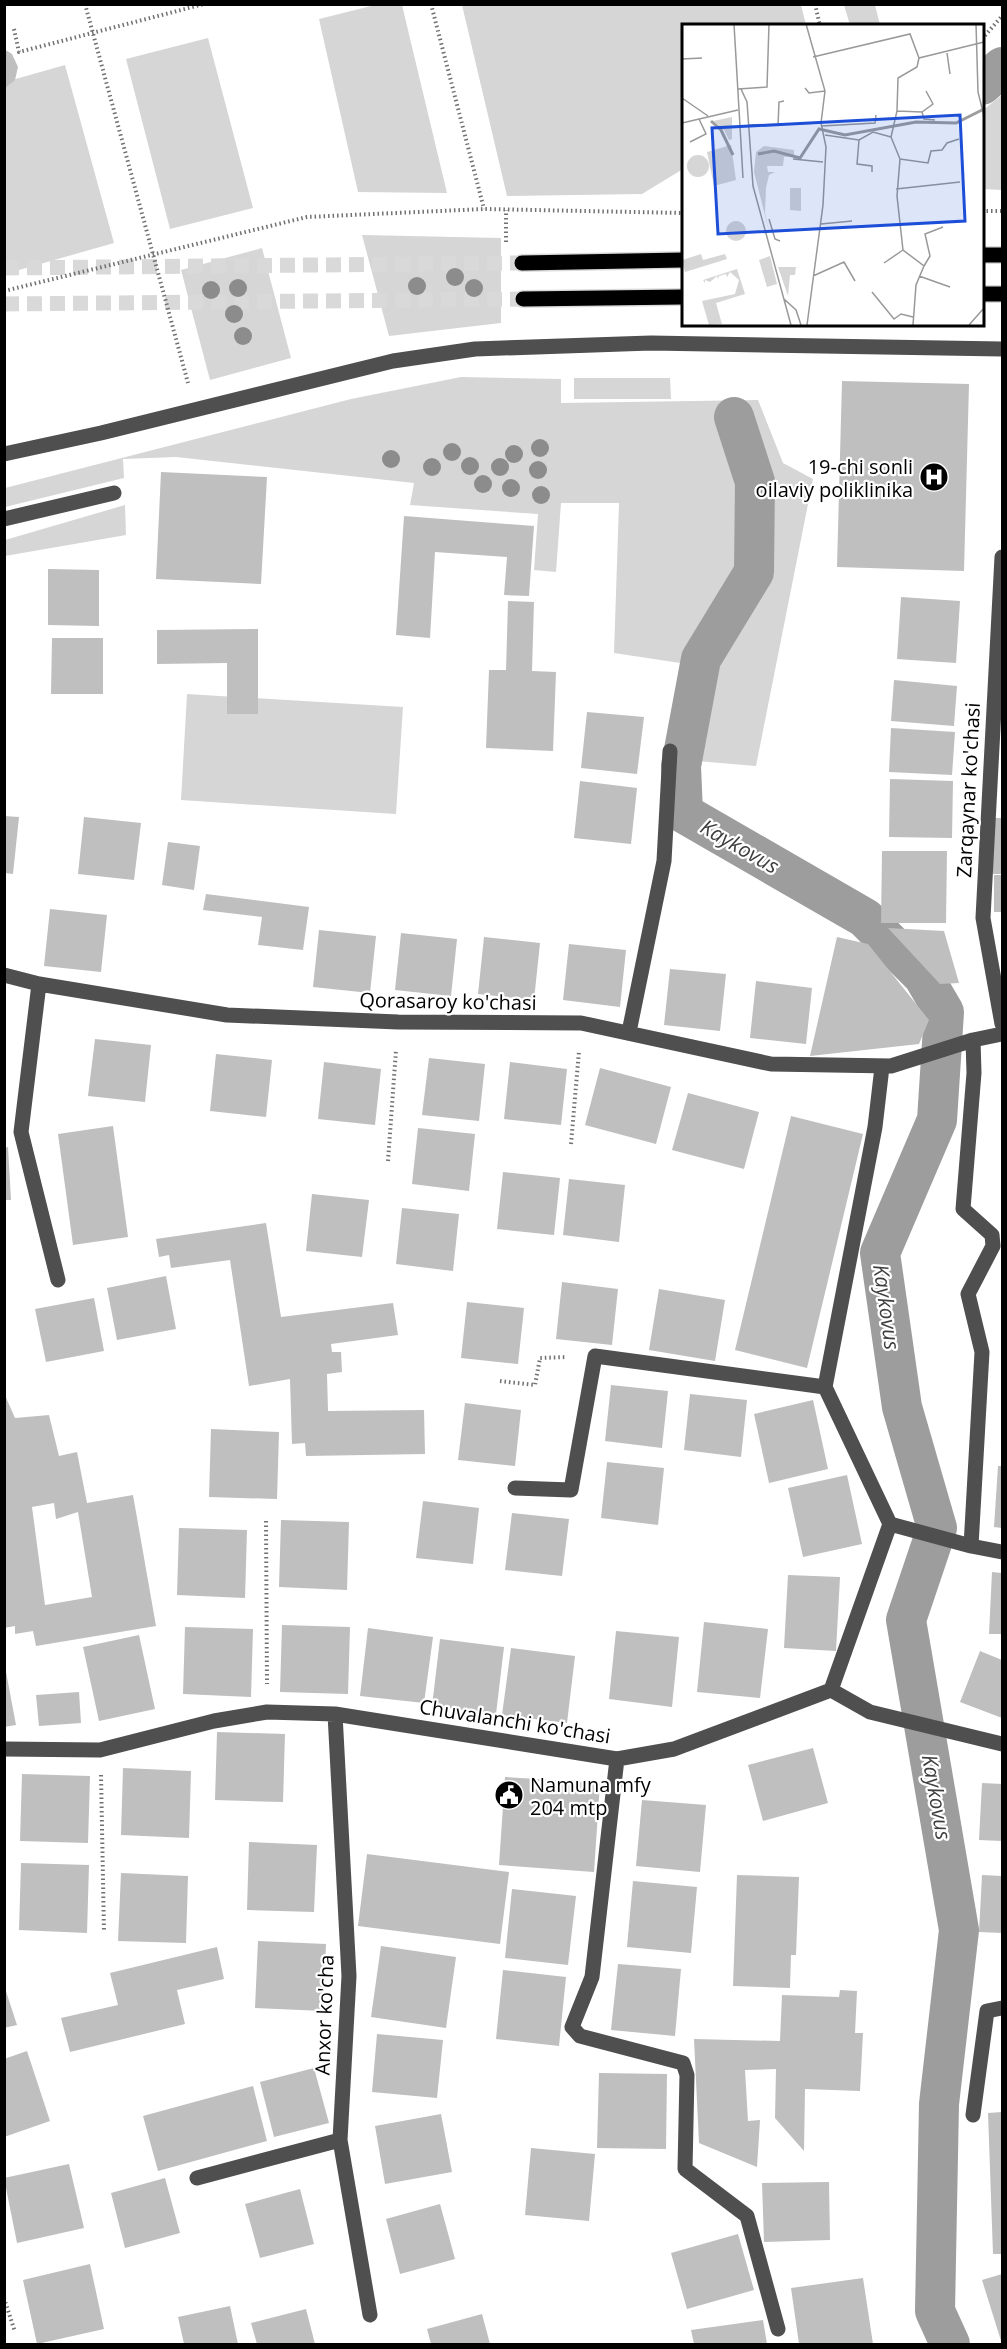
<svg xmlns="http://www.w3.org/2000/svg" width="1007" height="2349" viewBox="0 0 1007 2349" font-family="'Open Sans',sans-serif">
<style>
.green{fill:#d6d6d6}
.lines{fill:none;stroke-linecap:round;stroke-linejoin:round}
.canal{stroke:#9d9d9d;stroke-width:40}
.building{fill:#bfbfbf;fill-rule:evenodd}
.major-tunnel{stroke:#d9d9d9;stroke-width:15;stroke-dasharray:15 8;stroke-linecap:butt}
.major-casing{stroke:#dbdbdb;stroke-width:18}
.path{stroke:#717171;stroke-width:4;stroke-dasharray:1.5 3;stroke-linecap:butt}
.minor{stroke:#4f4f4f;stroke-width:15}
.major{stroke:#000;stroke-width:15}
.tree{fill:#8c8c8c}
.labels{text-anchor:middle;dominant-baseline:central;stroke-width:4.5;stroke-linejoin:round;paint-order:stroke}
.poi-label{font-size:20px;fill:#000;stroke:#fff;text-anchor:end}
.street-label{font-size:20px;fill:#000;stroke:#fff}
.water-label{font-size:21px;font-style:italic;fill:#3e3e3e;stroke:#fff}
.inset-river{fill:none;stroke:#9d9d9d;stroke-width:3}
.inset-road{fill:none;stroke:#999;stroke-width:1.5}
.view{fill:#1d4ed8;fill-opacity:0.15;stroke:#1d4ed8;stroke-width:3}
.inset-edge{fill:none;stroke:#000;stroke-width:3}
</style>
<rect width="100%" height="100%" fill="#fff"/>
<path class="green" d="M 375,5 L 402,5 L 447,193 L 358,192 L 319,19 Z
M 462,5 L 801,5 L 806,25 L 683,26 L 683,169 L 642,194 L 507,196 Z
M 844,5 L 875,5 L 880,25 L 850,25 Z
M 208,38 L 253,208 L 170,229 L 126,59 Z
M 65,65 L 114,243 L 5,274 L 5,82 Z
M 1002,95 L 1002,190 L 982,189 L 982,111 Z
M 362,235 L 501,238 L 501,323 L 389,336 Z
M 262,248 L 291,358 L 210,380 L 181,270 Z
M 461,377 L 561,379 L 561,403 L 758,400 L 783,463 L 813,479 L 756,766 L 697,761 L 700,666 L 614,653 L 619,503 L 561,503 L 556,572 L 534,570 L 538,514 L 410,505 L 414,483 L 176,457 L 123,459 L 124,478 L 5,507 L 5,488 L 351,399 Z
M 574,378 L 670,378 L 671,399 L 574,399 Z
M 125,505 L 126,535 L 5,556 L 5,540 Z
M 187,694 L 403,707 L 396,814 L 181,800 Z"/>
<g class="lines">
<path class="canal" d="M 982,85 L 1002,67
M 734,417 L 755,482 L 754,572 L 701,659 L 681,766 L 683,813 L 865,918 L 923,976 L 944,1012 L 937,1120 L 880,1253 L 902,1407 L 937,1528 L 906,1620 L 959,1930 L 939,2104 L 935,2311 L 950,2344"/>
</g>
<path class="building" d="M 4,49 L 12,54 L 18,67 L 15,80 L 4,89 Z
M 842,381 L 969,384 L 964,571 L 837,567 Z
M 161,472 L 267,477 L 261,584 L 156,579 Z
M 404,516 L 534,526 L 529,596 L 504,595 L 507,557 L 435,552 L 430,638 L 396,635 Z
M 48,569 L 99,570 L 99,626 L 48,625 Z
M 901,597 L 960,601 L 956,663 L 897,659 Z
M 508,601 L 534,602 L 532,671 L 556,672 L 553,751 L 486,748 L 489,670 L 506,670 Z
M 258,629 L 258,714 L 227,714 L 227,663 L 157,664 L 157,630 Z
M 52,638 L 103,638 L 103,694 L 51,694 Z
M 894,680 L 957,686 L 954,726 L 891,721 Z
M 587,712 L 644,717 L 637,774 L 581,768 Z
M 891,728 L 955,732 L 952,775 L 889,772 Z
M 890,779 L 953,781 L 952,838 L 889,837 Z
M 580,781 L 637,788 L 631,844 L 574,838 Z
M 4,816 L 19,817 L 13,874 L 4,873 Z
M 84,817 L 141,823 L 134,880 L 78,874 Z
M 993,818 L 1002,818 L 1002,874 L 993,874 Z
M 168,842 L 200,846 L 194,890 L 162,885 Z
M 882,851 L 947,851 L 946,923 L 881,923 Z
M 994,875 L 1002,875 L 1002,912 L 994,912 Z
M 206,894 L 309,907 L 303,950 L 258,945 L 262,917 L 203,910 Z
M 50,909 L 107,915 L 101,972 L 44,966 Z
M 888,928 L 944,931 L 959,983 L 940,984 Z
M 319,930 L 376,936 L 370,993 L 313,987 Z
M 401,933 L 457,939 L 451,996 L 395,990 Z
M 484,937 L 540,943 L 534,1000 L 478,994 Z
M 837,937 L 868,944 L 929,1020 L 919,1044 L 810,1056 Z
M 569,944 L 626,950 L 620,1007 L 563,1000 Z
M 670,969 L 726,974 L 720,1031 L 664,1025 Z
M 756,981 L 812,988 L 806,1044 L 750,1038 Z
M 95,1039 L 151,1045 L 145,1102 L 88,1096 Z
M 216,1054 L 272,1060 L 266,1117 L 210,1111 Z
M 429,1058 L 485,1064 L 479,1121 L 422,1115 Z
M 324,1062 L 381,1069 L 375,1125 L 318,1119 Z
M 510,1062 L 567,1069 L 561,1125 L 504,1119 Z
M 600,1068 L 671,1087 L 656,1144 L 585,1125 Z
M 688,1093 L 759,1112 L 744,1169 L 672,1150 Z
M 791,1116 L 863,1134 L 807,1368 L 735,1350 Z
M 113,1126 L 128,1237 L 73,1245 L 58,1134 Z
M 418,1128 L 475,1134 L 469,1191 L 412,1184 Z
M 8,1147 L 11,1200 L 4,1200 L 4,1148 Z
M 503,1172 L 560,1178 L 554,1235 L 497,1229 Z
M 569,1179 L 625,1185 L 619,1242 L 563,1235 Z
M 312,1194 L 369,1200 L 362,1257 L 306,1251 Z
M 402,1208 L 459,1214 L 453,1271 L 396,1264 Z
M 266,1223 L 281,1317 L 393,1303 L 398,1335 L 331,1344 L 332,1352 L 341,1352 L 342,1372 L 327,1374 L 328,1411 L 424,1410 L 425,1454 L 306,1456 L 305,1443 L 292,1444 L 290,1379 L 249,1386 L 230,1260 L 171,1268 L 169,1255 L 159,1257 L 156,1239 Z
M 166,1276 L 176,1329 L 117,1340 L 107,1288 Z
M 562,1282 L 618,1289 L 612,1345 L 556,1339 Z
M 659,1289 L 725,1300 L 715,1361 L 649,1350 Z
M 94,1298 L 104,1351 L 46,1362 L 35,1309 Z
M 467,1302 L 524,1308 L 518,1364 L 461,1358 Z
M 611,1385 L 668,1391 L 662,1448 L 605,1441 Z
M 4,1393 L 15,1418 L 49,1415 L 59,1456 L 77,1452 L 87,1503 L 133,1495 L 156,1626 L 36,1646 L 33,1631 L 15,1634 L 15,1626 L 4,1628 ZM 54,1503 L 56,1519 L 78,1512 L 92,1597 L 45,1605 L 32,1507 Z
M 690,1394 L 747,1400 L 741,1457 L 684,1450 Z
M 813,1400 L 828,1469 L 769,1483 L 754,1414 Z
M 465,1403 L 521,1410 L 515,1466 L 458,1460 Z
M 211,1429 L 279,1432 L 277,1499 L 209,1497 Z
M 607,1462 L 664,1468 L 658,1525 L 601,1518 Z
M 998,1466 L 1002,1466 L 1002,1528 L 994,1527 Z
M 847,1475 L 862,1544 L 803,1557 L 788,1488 Z
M 423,1501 L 479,1508 L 473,1564 L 416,1558 Z
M 512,1513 L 569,1519 L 562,1576 L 505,1570 Z
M 281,1520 L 349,1522 L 347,1590 L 279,1587 Z
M 179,1528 L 247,1530 L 245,1598 L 177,1595 Z
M 992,1572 L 1002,1573 L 1002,1634 L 989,1634 Z
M 788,1575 L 840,1577 L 836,1651 L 784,1648 Z
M 704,1622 L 768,1629 L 760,1698 L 697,1692 Z
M 282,1625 L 350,1627 L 348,1694 L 280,1692 Z
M 185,1627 L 253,1629 L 251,1697 L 183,1694 Z
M 368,1628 L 433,1637 L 424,1703 L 360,1696 Z
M 616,1631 L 679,1637 L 672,1707 L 609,1699 Z
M 139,1635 L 155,1709 L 99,1721 L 83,1647 Z
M 440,1639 L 504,1647 L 496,1714 L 432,1706 Z
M 511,1648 L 575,1656 L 567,1723 L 502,1715 Z
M 980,1651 L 1002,1660 L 1002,1718 L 960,1702 Z
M 4,1661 L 16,1725 L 4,1727 Z
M 79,1692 L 81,1723 L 39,1726 L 36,1695 Z
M 217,1732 L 285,1734 L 283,1802 L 215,1800 Z
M 813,1748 L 828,1803 L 763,1821 L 748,1765 Z
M 123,1768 L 191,1771 L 189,1838 L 121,1835 Z
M 22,1774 L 90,1776 L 88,1843 L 20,1841 Z
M 505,1777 L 600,1783 L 594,1872 L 499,1865 Z
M 982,1783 L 1002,1784 L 1002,1841 L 979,1840 Z
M 642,1800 L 706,1805 L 700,1872 L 636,1866 Z
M 249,1842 L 317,1845 L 314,1912 L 247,1910 Z
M 367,1854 L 509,1872 L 500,1944 L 358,1926 Z
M 21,1863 L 89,1865 L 87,1933 L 19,1930 Z
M 121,1873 L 188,1876 L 186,1943 L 118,1941 Z
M 737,1875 L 799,1877 L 796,1955 L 791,1955 L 790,1988 L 733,1986 Z
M 982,1875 L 1002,1876 L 1002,1933 L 979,1932 Z
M 633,1881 L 697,1887 L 691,1953 L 627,1947 Z
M 512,1889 L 576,1896 L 568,1965 L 505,1958 Z
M 258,1941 L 326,1944 L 323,2011 L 255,2008 Z
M 381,1946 L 456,1957 L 446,2028 L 371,2017 Z
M 217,1947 L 224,1979 L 177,1990 L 185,2024 L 70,2052 L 61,2018 L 118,2005 L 110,1973 Z
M 618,1964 L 681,1969 L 675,2036 L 611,2030 Z
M 503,1970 L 566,1977 L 559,2046 L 496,2039 Z
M 4,1985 L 17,2025 L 4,2028 Z
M 840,1990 L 857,1991 L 855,2033 L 863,2033 L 860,2091 L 805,2089 L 804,2151 L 775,2118 L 776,2069 L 745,2070 L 748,2121 L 760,2120 L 757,2167 L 699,2143 L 694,2039 L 780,2041 L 782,1995 L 839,1997 Z
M 377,2034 L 443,2040 L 437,2098 L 372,2092 Z
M 27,2051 L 50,2121 L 4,2137 L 4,2059 Z
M 314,2068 L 329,2123 L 274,2137 L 260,2082 Z
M 599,2073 L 667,2074 L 666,2149 L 597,2148 Z
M 253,2086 L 267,2141 L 158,2171 L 143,2116 Z
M 1002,2112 L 1002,2254 L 993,2254 L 988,2113 Z
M 441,2114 L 452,2172 L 385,2184 L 375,2126 Z
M 531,2148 L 595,2154 L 589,2221 L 525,2215 Z
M 69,2164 L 84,2228 L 17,2243 L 4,2178 Z
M 165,2178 L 180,2233 L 125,2248 L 111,2193 Z
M 829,2182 L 830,2240 L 764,2242 L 762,2183 Z
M 300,2189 L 314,2244 L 260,2258 L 245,2204 Z
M 440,2204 L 455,2259 L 400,2274 L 386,2219 Z
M 738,2234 L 754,2290 L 687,2309 L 671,2253 Z
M 90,2264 L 104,2329 L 37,2344 L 23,2280 Z
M 1002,2274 L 1002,2344 L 982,2280 Z
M 863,2278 L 873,2344 L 799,2344 L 791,2288 Z
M 230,2306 L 238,2344 L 184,2344 L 178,2317 Z
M 306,2309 L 315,2344 L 257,2344 L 251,2323 Z
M 482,2314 L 490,2344 L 431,2344 L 427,2329 Z
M 763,2320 L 767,2344 L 694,2344 L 691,2330 Z"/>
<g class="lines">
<path class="major-tunnel" d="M 4,268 L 522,263
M 4,304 L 523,299"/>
<g class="major-casing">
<path id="major" d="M 982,255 L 1002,255
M 522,263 L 683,260
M 982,294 L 1002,294
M 523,299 L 683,297"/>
</g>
<path class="path" d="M 85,4 L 188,383
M 431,4 L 484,209
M 815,4 L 820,26
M 14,29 L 19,52 L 204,4
M 982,39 L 1002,16
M 982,211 L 1002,211
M 506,242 L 506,210
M 4,291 L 307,217 L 484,209 L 683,213
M 571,1144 L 579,1051
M 388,1161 L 396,1050
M 500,1381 L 535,1385 L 540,1358 L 567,1357
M 266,1521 L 267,1684
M 101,1775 L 104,1932
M 4,2298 L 15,2332"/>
<path class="minor" d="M 4,454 L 101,433 L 393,361 L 475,349 L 651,343 L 1002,349
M 4,519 L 114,493
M 1002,557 L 983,918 L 1002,1024
M 4,975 L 39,984 L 227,1015 L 398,1022 L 581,1023 L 771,1064 L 891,1066 L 973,1040 L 1002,1034
M 39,984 L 21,1132 L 58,1280
M 629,1032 L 664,861 L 670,751
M 973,1040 L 974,1073 L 963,1209 L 992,1235 L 993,1246 L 968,1294 L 982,1352 L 971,1546 L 1002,1552
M 515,1488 L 571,1490 L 595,1356 L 825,1387
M 890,1524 L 971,1546
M 831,1690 L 890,1524 L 825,1387 L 875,1127 L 882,1067
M 335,1714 L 349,1976 L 340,2140 L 370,2315
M 4,1749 L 100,1750 L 214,1721 L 267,1712 L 335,1714 L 617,1759 L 674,1749 L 831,1690 L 870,1712 L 1002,1744
M 617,1759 L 592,1977 L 572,2027 L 580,2036 L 683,2063 L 687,2075 L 685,2169 L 747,2216 L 778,2329
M 973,2115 L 987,2011 L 1002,2008
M 197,2178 L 340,2140"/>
<use href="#major" class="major"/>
</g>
<g class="tree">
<circle cx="455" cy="277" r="9"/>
<circle cx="417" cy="286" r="9"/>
<circle cx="238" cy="288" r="9"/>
<circle cx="474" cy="288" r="9"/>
<circle cx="211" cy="290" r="9"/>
<circle cx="234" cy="314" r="9"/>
<circle cx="243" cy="336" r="9"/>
<circle cx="540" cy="448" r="9"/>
<circle cx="452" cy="452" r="9"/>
<circle cx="514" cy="454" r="9"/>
<circle cx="391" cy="459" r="9"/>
<circle cx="470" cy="466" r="9"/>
<circle cx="432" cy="467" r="9"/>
<circle cx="500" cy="467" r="9"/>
<circle cx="538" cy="470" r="9"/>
<circle cx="483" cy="484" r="9"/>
<circle cx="511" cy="488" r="9"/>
<circle cx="541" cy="495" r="9"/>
</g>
<defs>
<g id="hospital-disc" transform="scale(1.5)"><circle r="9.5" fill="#000" stroke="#fff"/><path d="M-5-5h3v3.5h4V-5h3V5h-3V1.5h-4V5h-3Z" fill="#fff"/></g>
<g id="civic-disc" transform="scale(1.5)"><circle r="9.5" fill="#000" stroke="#fff"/><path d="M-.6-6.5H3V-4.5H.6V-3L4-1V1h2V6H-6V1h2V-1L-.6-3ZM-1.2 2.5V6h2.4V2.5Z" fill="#fff"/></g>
</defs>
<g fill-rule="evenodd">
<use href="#hospital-disc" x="934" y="477"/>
<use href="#civic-disc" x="509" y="1795"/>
</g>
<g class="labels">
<g class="poi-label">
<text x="913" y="466">19-chi sonli<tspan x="913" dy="23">oilaviy poliklinika</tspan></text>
<text x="530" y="1784" text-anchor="start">Namuna mfy<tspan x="530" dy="23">204 mtp</tspan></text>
</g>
<g class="street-label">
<text transform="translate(968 790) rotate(-87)">Zarqaynar ko'chasi</text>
<text transform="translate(448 1001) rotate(1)">Qorasaroy ko'chasi</text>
<text transform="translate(515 1721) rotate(9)">Chuvalanchi ko'chasi</text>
<text transform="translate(324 2015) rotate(-88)">Anxor ko'cha</text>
</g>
<g class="water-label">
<text transform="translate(740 846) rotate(30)">Kaykovus</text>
<text transform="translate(887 1307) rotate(82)">Kaykovus</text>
<text transform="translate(937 1797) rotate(80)">Kaykovus</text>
</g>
</g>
<g transform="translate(682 24)">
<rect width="302" height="302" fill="#fff"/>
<path d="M 50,93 L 50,115 L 47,116 L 42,106 L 31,97 ZM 49,121 L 54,156 L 32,162 L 25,128 ZM 82,122 L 112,126 L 112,132 L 102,133 L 101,142 L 85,142 L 86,148 L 93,148 L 87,151 L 84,164 L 83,189 L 88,211 L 72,148 L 74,128 ZM5 142a11 11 0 1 1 22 0a11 11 0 1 1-22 0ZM 108,164 L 119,164 L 119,187 L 108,186 ZM44 207a10 10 0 1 1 20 0a10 10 0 1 1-20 0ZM 19,230 L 21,236 L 43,230 L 45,235 L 3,248 L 0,236 ZM 88,232 L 95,260 L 85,263 L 77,236 ZM 96,243 L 114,243 L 113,251 L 108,251 L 106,272 ZM 55,245 L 63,270 L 34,279 L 40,300 L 27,301 L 20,277 L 53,270 L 57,256 L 48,248 L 45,253 L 44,250 L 37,252 L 36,255 L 35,252 L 28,258 L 23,256 L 23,259 L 21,256 Z" fill="#d6d6d6"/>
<path class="inset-river" d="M 29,97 L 39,106 L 51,131M 76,130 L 92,127 L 118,134 L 137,105 L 163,111 L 234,98 L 274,99 L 302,85"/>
<path class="inset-road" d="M 52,0 L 61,154M 124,0 L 143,67 L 139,99 L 144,123 L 141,181 L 125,301M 294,0 L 296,68 L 302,92M 265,29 L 268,50M 131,33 L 228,10 L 237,34M 237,34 L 302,18M 0,35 L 20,34M 123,64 L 127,69 L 143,67M 56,65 L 85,63 L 87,0M 59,65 L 65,78 L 71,162 L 109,301M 0,74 L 26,92M 215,87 L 240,88 L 242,95 L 253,96M 240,88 L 251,80 L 244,67M 0,99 L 56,86M 67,101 L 139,99M 96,102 L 97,78 L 102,77M 140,102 L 193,99 L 194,91M 143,111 L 177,116 L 191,108 L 209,113M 177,116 L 175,140 L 190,142 L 190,148M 8,118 L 24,110 L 17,95M 111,135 L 141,138M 218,135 L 246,139 L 249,127 L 260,126 L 265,119 L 277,115M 214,165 L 278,158M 87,195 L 93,215 L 98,217M 139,200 L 170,197M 202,239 L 221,226M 242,242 L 248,232 L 243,210 L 261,203M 131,252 L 162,238 L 173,257M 237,252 L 268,263M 190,268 L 212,295 L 219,290 L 231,293M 102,275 L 114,286 L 119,301M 231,301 L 234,261 L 242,242 L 221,226 L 215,172 L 218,135 L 209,113 L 215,87 L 216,54 L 235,43 L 237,34M 287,301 L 302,284"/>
<path class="view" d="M 278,91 L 283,197 L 36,210 L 30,104 Z"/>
<rect width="302" height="302" class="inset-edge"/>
</g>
<rect width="1007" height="2349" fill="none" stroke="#000000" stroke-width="12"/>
</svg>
